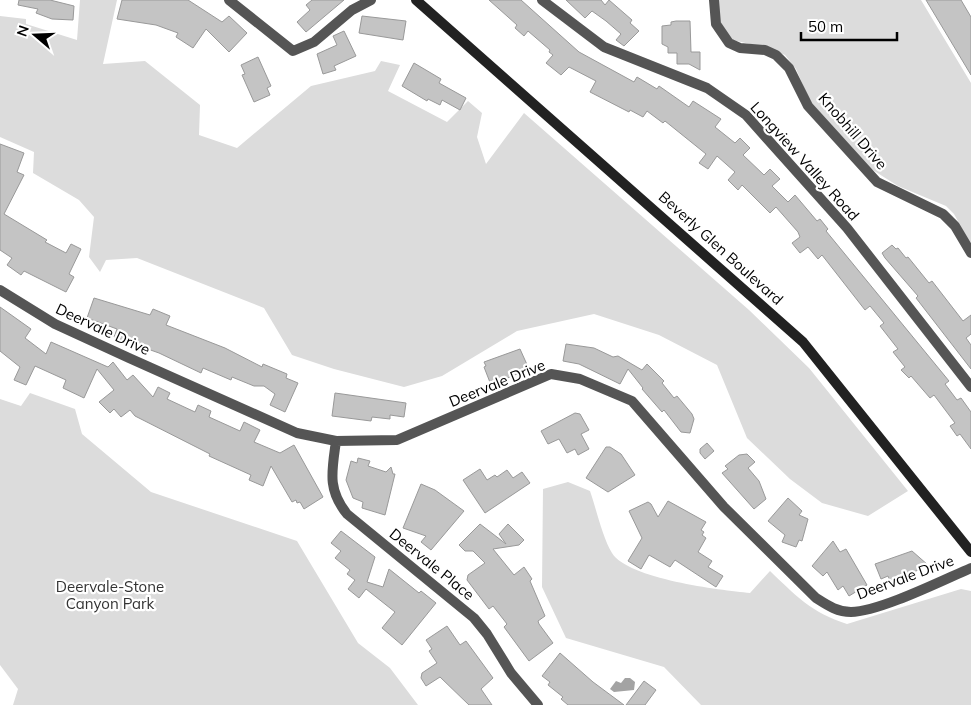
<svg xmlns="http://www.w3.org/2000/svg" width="971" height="705" viewBox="0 0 971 705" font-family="Mulish,sans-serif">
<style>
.green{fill:#dcdcdc}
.water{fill:#a3a3a3}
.building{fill:#c4c4c4;stroke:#999}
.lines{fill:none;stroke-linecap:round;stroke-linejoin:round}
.minor{stroke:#555;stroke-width:10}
.secondary{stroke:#222;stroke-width:10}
.labels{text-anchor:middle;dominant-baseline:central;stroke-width:4.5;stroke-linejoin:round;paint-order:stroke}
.street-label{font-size:15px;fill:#000;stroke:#fff}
.park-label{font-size:15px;fill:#333;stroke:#fff}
</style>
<rect width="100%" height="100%" fill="#fff"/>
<path class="green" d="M 80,0 L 117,0 L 103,64 L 145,61 L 200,105 L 199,135 L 237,148 L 311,86 L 375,71 L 381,61 L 400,65 L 388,91 L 447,122 L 468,101 L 482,113 L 477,137 L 486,164 L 524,113 L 749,310 L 809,368 L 908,491 L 868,516 L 822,503 L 790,479 L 747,438 L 717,365 L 659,335 L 594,314 L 517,331 L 442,376 L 404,387 L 334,369 L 292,355 L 264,308 L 137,258 L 106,260 L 100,272 L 89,257 L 94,217 L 79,200 L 33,173 L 34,152 L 0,137 L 0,16 L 26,19 L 26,24 L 77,40 Z
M 719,0 L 921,0 L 971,83 L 971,245 L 954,214 L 946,206 L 898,186 L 868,167 L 810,101 L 796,69 L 785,55 L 768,48 L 732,40 L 719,20 Z
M 30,393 L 75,409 L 82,434 L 151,492 L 297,541 L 358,643 L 390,668 L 418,705 L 13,705 L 18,689 L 0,665 L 0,399 L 21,406 Z
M 568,482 L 590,491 C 596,508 603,539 612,553 C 628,579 720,590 750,593 L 770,571 C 795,595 812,613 847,624 L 961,589 L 971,591 L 971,705 L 701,705 L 664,667 L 566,638 L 542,587 L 543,489 Z"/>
<path class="water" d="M 625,678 L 630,678 L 635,682 L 634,690 L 614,692 L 610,689 L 616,681 L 621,683 Z"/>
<path class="building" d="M 19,0 L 50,0 L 74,6 L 73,20 L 52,19 L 36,13 L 38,9 L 18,5 Z
M 122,0 L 188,0 L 222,22 L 229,16 L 247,33 L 229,52 L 206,29 L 193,48 L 176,37 L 178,33 L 156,25 L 117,19 Z
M 312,0 L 344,0 L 306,32 L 297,22 L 310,10 L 306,5 Z
M 489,0 L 521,0 L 579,52 L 634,82 L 637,77 L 657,89 L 659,86 L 689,107 L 693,101 L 721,119 L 715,127 L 735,143 L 740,138 L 750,148 L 743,155 L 764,175 L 770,169 L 780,179 L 772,186 L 788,202 L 795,195 L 817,221 L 820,219 L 828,229 L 826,231 L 949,381 L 945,384 L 957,400 L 961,398 L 971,412 L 971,449 L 960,434 L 957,436 L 950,426 L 955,423 L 934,395 L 930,398 L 911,376 L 909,378 L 901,370 L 905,367 L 893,352 L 898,349 L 880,326 L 884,323 L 870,306 L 865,310 L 822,255 L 818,259 L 808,247 L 800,253 L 792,243 L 800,237 L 798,232 L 776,207 L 770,213 L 742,185 L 738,190 L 728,180 L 735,172 L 717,156 L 708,169 L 699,163 L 706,154 L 665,121 L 663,123 L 647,111 L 643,117 L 630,110 L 629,112 L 590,92 L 596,81 L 569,67 L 561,75 L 546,63 L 553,55 L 549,52 L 550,50 L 528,31 L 524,36 L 515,28 L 517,25 Z
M 566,0 L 601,0 L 605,5 L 609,0 L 632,20 L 630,23 L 639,31 L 624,46 L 616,40 L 621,34 L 606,21 L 592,11 L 585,18 Z
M 926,0 L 961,0 L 971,17 L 971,75 Z
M 362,16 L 406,21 L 403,40 L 359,33 Z
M 676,21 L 690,21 L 691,52 L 700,52 L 700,70 L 689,64 L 677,64 L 677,53 L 668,53 L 668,47 L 662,44 L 662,26 L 671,25 L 671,22 Z
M 344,31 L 356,56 L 334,66 L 336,70 L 323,74 L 317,54 L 337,45 L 333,36 Z
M 258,57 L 271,86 L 267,88 L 270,95 L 254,102 L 242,75 L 245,74 L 241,65 Z
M 414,63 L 441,79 L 439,83 L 466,98 L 460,110 L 442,100 L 440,105 L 428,99 L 427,101 L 402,86 Z
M 0,144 L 24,153 L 17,172 L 24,175 L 4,214 L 47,240 L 45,242 L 66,253 L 71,244 L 81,249 L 69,274 L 74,277 L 66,292 L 24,271 L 21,275 L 7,265 L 12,258 L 0,250 Z
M 892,245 L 896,249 L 898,248 L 906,258 L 908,257 L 929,283 L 932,281 L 963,321 L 971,315 L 971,334 L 966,338 L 971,345 L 971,369 L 916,298 L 918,296 L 885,258 L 882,253 Z
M 94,298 L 150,315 L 153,309 L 170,316 L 166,325 L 225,348 L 262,367 L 263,364 L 287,374 L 286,378 L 298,383 L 285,412 L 270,405 L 275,394 L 264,386 L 254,386 L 232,377 L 231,380 L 203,368 L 201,373 L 159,353 L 114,337 L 117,329 L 87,318 Z
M 0,307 L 31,329 L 25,338 L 46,354 L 51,342 L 108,367 L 113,362 L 127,380 L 133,375 L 153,397 L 158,387 L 170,393 L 167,399 L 195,412 L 198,405 L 211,411 L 209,417 L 240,431 L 244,422 L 260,430 L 254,442 L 280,453 L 294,445 L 323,497 L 304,509 L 300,502 L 297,503 L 296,500 L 292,502 L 271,466 L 263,486 L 249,480 L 251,475 L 209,456 L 210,454 L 135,416 L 130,410 L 121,417 L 114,409 L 110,413 L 99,402 L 114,390 L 97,369 L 84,398 L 63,388 L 66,380 L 35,366 L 26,385 L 14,380 L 20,367 L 0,351 Z
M 566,344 L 594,348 L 613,357 L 618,356 L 642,370 L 647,364 L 664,381 L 662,383 L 674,398 L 677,396 L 692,414 L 694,419 L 690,433 L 681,432 L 664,410 L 662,412 L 642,389 L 643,388 L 628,369 L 620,384 L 579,364 L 563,361 Z
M 520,349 L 529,369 L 491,385 L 484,367 L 486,366 L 484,362 Z
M 335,393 L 406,403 L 404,417 L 390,415 L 390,419 L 372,417 L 371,421 L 332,416 Z
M 575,413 L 580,414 L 589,430 L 581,434 L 589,449 L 578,455 L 575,449 L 567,453 L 559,439 L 548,444 L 541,431 Z
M 707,443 L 714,451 L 705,459 L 700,453 L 700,449 Z
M 606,447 L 610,447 L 621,454 L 635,475 L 608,492 L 586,478 Z
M 747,454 L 755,462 L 748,468 L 759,481 L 766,499 L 754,509 L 722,473 L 728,469 L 725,466 L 739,455 Z
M 358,458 L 370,461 L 368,466 L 386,472 L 391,467 L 393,474 L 395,474 L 385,515 L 362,508 L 363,502 L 353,498 L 346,480 L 351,461 L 357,463 Z
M 480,469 L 487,480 L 495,475 L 497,477 L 507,470 L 513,478 L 522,472 L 530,483 L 485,513 L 463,480 Z
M 421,484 L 435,490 L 464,511 L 431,550 L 421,542 L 426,536 L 403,528 Z
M 788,498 L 802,511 L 799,515 L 808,519 L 802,541 L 799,540 L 796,547 L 782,542 L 785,535 L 768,521 Z
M 668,501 L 706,522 L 701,530 L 704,532 L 702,535 L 706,538 L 698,552 L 712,561 L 708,567 L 723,576 L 716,587 L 675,560 L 670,567 L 649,555 L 641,569 L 628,561 L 642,538 L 629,511 L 648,502 L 651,504 L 658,517 Z
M 480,524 L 506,544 L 499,534 L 508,524 L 524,540 L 519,545 L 493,549 L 514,575 L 524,567 L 532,579 L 530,581 L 545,616 L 538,621 L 539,624 L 553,643 L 529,661 L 504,627 L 507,624 L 493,606 L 489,609 L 467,580 L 468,575 L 485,563 L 473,551 L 465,551 L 459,545 Z
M 341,531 L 375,557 L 367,582 L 383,587 L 389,569 L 419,593 L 421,591 L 436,603 L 402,645 L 382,628 L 395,612 L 366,589 L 359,598 L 348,589 L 355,580 L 347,574 L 350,570 L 335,558 L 341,551 L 331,543 Z
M 833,541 L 840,552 L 846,549 L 867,585 L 849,596 L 843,586 L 838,590 L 827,572 L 823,576 L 812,566 Z
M 912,551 L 928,565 L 910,574 L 912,580 L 898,585 L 895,579 L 890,581 L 888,576 L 881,579 L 875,564 Z
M 447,626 L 460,645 L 466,641 L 493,678 L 481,689 L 492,705 L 469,705 L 440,677 L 426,686 L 421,678 L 422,673 L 437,663 L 429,651 L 432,649 L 426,640 Z
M 560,653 L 593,682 L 624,705 L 568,705 L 561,699 L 563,697 L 548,685 L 550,682 L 542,676 Z
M 644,681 L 656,690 L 645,705 L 626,705 Z"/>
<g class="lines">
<path class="minor" d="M 229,0 L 293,51 L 314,42 L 352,10 L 371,0
M 542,0 L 604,47 L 707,88 L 746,115 L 847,228 L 971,387
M 714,0 L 716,24 L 729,43 L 740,48 L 765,50 L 776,55 L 789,68 L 808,106 L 877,182 L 943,214 L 955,226 L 971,253
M 0,290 L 55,324 L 129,358 L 297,433 L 336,441 L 397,440 L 551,374 L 580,379 L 632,401 L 724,507 L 816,598 C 827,605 837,612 851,612 C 879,612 943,580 971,568
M 336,441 C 332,471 327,489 347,514 L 474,618 L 487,634 L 511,673 L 538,705"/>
<path class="secondary" d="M 416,0 L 803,342 L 971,552"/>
</g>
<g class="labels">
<g class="street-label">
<text transform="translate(853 131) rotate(49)">Knobhill Drive</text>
<text transform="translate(805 161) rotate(48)">Longview Valley Road</text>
<text transform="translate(721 248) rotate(42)">Beverly Glen Boulevard</text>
<text transform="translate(103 329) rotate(25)">Deervale Drive</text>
<text transform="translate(497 383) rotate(-22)">Deervale Drive</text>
<text transform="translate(432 564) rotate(39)">Deervale Place</text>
<text transform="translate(905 577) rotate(-20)">Deervale Drive</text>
</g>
<g class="park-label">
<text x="110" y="586">Deervale-Stone<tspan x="110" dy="17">Canyon Park</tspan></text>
</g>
</g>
<g transform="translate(35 35) rotate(289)" stroke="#ffffff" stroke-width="4" paint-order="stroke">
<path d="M0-4L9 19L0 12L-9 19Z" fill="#000000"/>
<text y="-8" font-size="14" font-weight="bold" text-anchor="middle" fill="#000000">N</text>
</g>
<path d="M801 32v8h96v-8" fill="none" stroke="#000000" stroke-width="2.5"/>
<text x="808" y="32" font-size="15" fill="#000000" stroke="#ffffff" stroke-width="4" paint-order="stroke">50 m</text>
</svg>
